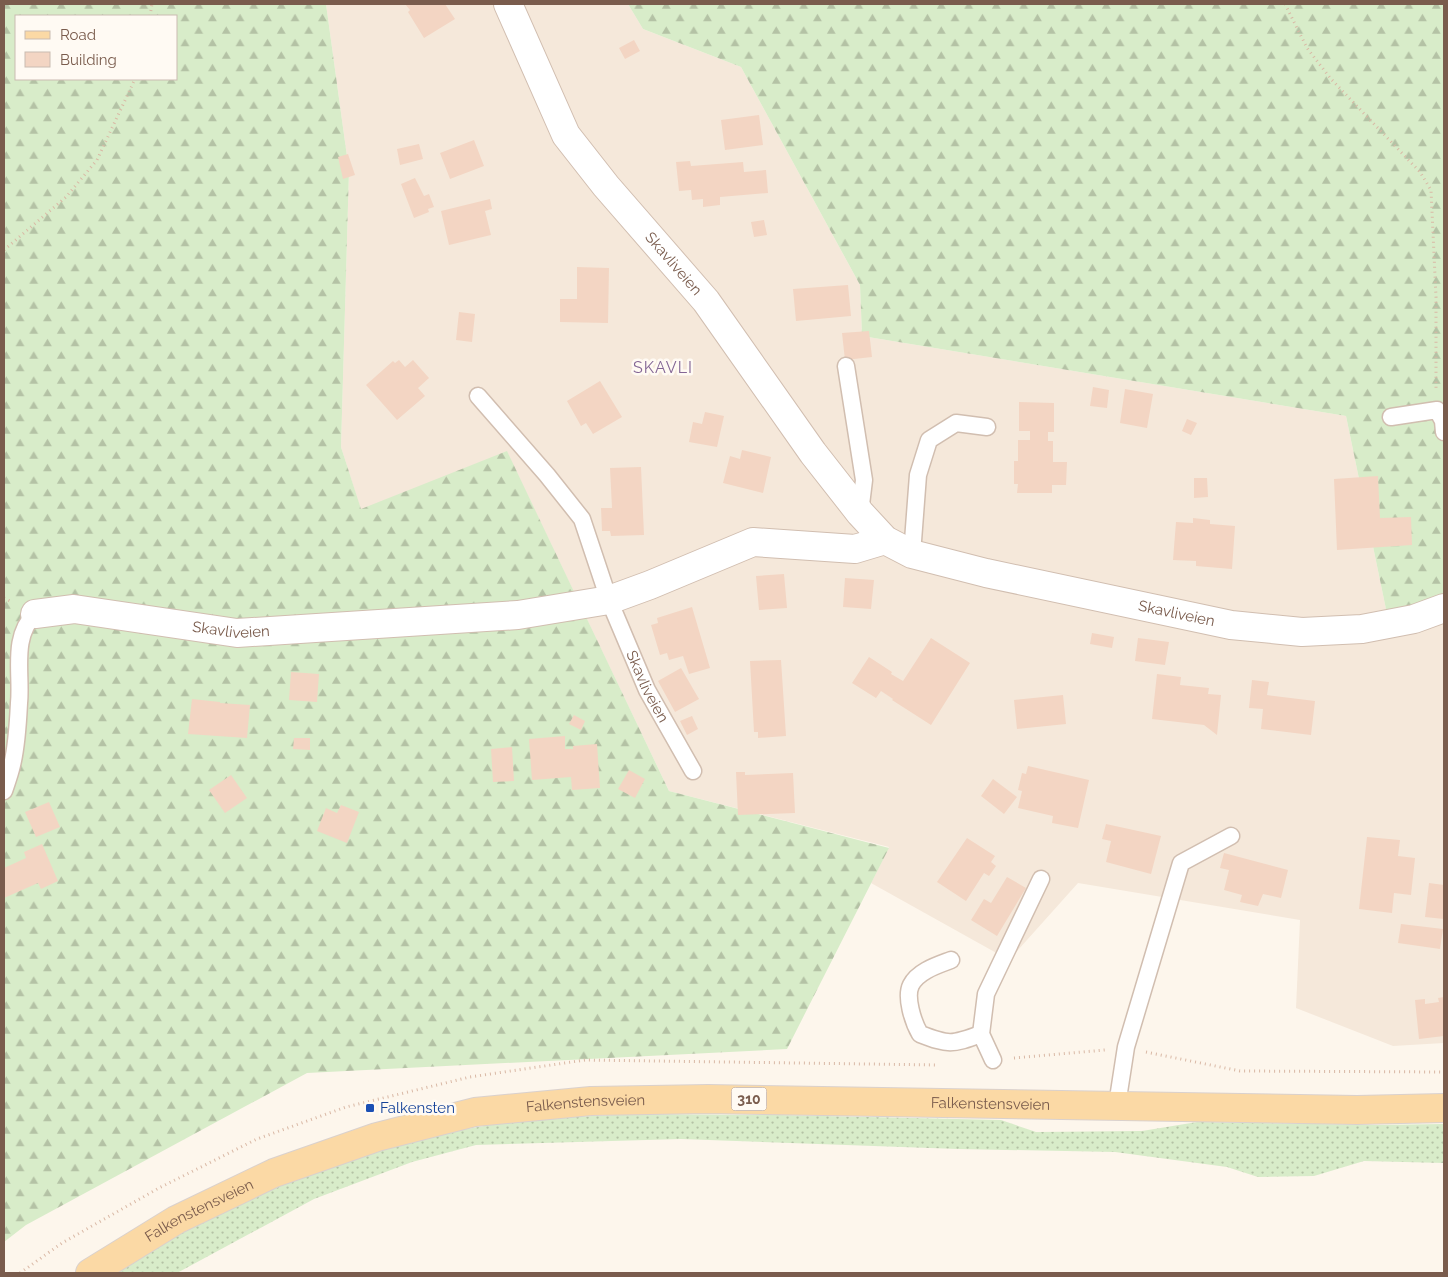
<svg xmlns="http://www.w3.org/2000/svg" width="1448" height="1277" viewBox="0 0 1448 1277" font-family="Raleway,sans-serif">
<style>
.residential{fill:#f5e8da}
.grass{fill:url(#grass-dots)}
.forest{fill:url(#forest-firs);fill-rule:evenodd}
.building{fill:#f3d5c3}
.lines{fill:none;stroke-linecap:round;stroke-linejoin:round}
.service-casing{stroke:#d1beb0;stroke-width:19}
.minor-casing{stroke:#d1beb0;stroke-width:30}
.primary-casing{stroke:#dad1cd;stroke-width:30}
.path{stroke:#d9b8a5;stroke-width:3;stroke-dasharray:1 4;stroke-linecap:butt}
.service{stroke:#fff;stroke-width:16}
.minor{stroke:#fff;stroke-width:28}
.primary{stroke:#fbd9a5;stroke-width:28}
.transit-dot{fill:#1a4fb4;stroke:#fffaf3;stroke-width:2}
.labels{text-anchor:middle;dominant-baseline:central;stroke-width:5;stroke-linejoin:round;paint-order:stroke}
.shield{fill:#fffaf3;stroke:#a28b7f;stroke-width:1}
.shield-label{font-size:14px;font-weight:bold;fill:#7a5c4d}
.street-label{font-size:15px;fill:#7a5c4d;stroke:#fffaf3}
.transit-label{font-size:15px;fill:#164399;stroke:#fffaf3;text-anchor:start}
.neighbourhood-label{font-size:16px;letter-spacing:1px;fill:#846695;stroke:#fffaf3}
</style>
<defs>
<pattern id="grass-dots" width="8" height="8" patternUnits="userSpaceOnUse" patternTransform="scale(1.25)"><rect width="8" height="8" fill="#d8ecc9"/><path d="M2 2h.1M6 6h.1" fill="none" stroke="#b4c2a5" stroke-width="1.8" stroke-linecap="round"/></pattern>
<pattern id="forest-firs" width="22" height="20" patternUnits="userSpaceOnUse" patternTransform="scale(1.25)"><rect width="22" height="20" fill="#d8ecc9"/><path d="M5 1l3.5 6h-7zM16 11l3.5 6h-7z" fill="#b4c2a5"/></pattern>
</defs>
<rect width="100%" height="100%" fill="#fdf6ec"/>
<path class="residential" d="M 326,4 L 628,4 L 643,29 L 741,67 L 860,285 L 862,336 L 1346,416 L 1387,614 L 1444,594 L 1444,1043 L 1393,1046 L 1296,1008 L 1300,920 L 1078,883 L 1009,960 L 871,883 L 889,847 L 669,791 L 507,452 L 361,510 L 341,447 L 349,171 Z"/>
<path class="grass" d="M 636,1114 L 780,1115 L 1001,1120 L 1036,1132 L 1142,1131 L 1197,1122 L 1376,1125 L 1444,1124 L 1444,1163 L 1364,1161 L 1314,1176 L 1258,1177 L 1227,1167 L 1115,1152 L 958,1149 L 681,1139 L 476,1145 L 412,1162 L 314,1199 L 177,1273 L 114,1273 L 141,1253 L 243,1201 L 356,1156 L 431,1135 L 508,1122 L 550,1118 Z"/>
<path class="forest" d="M 4,4 L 326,4 L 349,171 L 341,447 L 361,509 L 507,451 L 669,791 L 889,848 L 787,1049 L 307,1073 L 26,1225 L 4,1242 ZM 16,16 L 176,16 L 176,79 L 16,79 Z
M 628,4 L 1444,4 L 1444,594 L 1387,614 L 1346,416 L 862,336 L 860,285 L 741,67 L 643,29 Z"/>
<path class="building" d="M 405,4 L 445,4 L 455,19 L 424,38 L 408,12 L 410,10 Z
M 634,40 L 640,51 L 625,59 L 619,48 Z
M 759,115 L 763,145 L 725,150 L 721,120 Z
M 474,140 L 484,166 L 450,179 L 440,153 Z
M 419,144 L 423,159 L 400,165 L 397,149 Z
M 348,154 L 355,175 L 343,179 L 338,157 Z
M 690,161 L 691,166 L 743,162 L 744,172 L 766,170 L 768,193 L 720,197 L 720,205 L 703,207 L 703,199 L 692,200 L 691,190 L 679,191 L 676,162 Z
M 415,178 L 424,196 L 429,194 L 434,207 L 428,209 L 429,212 L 414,218 L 401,184 Z
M 490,199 L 492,209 L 485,211 L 491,235 L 449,245 L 441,211 Z
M 764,220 L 767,235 L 754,237 L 751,222 Z
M 577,267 L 609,268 L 608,323 L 560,322 L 560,299 L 577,299 Z
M 848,285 L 851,316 L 796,321 L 793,289 Z
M 459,312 L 475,314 L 472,342 L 456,340 Z
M 869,331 L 872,357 L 845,360 L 842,333 Z
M 399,360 L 405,367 L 413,360 L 429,378 L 418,388 L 425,396 L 397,420 L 366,385 L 393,361 L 395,363 Z
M 600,381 L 622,417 L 593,434 L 586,423 L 581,426 L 567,401 Z
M 1093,387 L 1109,390 L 1107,408 L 1090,406 Z
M 1125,389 L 1153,394 L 1147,428 L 1120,423 Z
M 1019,402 L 1054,403 L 1054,432 L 1048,432 L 1048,441 L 1053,441 L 1053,462 L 1067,462 L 1066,485 L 1052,485 L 1052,493 L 1017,493 L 1018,484 L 1014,484 L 1014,461 L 1018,461 L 1018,440 L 1030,440 L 1030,431 L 1019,431 Z
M 705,412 L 724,416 L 717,447 L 689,442 L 693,422 L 702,424 Z
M 1187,419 L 1197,423 L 1191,435 L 1182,431 Z
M 742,450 L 771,457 L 763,493 L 723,483 L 730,456 L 740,459 Z
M 641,467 L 644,535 L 611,536 L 610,531 L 602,531 L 601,508 L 612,508 L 610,468 Z
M 1378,476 L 1380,518 L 1411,517 L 1412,545 L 1337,550 L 1334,479 Z
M 1194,478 L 1207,478 L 1208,497 L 1194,498 Z
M 1193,518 L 1210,520 L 1210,524 L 1235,526 L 1232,569 L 1196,566 L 1196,561 L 1173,560 L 1176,522 L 1193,523 Z
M 784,574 L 787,608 L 759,610 L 756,576 Z
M 845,578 L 874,580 L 871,609 L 843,607 Z
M 692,607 L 710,668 L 689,674 L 683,656 L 669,660 L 667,653 L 660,655 L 651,625 L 658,623 L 657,618 Z
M 1092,633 L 1114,637 L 1112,648 L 1090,644 Z
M 931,638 L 970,663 L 931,725 L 892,700 L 893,699 L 881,691 L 876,698 L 852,683 L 869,657 L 892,672 L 891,674 L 903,681 Z
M 1138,638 L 1169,642 L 1165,665 L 1135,661 Z
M 781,660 L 786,736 L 758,738 L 758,732 L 754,732 L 750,661 Z
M 681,668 L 699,699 L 675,712 L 658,681 Z
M 291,672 L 319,674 L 317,702 L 289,700 Z
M 1157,674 L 1181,677 L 1180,685 L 1209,688 L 1208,694 L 1221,695 L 1217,735 L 1204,725 L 1152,719 Z
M 1252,680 L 1269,682 L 1267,695 L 1315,701 L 1311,735 L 1261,729 L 1263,709 L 1249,708 Z
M 1063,695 L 1066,724 L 1017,729 L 1014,700 Z
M 192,699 L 220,702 L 220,703 L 250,705 L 247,738 L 188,734 Z
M 574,715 L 585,721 L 581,730 L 569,724 Z
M 692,716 L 698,729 L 687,735 L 680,721 Z
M 565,736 L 565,749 L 573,749 L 573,746 L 597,744 L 600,788 L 572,790 L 571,777 L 532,780 L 529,739 Z
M 294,738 L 310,738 L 310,750 L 293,749 Z
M 512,747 L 514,781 L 493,782 L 491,749 Z
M 1028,766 L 1089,780 L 1078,828 L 1052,823 L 1053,816 L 1018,808 L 1022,791 L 1018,790 L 1022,773 L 1026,774 Z
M 629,770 L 645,779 L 635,798 L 618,789 Z
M 736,772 L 745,772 L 745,775 L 793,773 L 795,813 L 738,815 Z
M 231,775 L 247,798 L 225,813 L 209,790 Z
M 993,779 L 1017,797 L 1004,814 L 981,796 Z
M 49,802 L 60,827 L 36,837 L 25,812 Z
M 341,805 L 359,812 L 347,843 L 317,831 L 326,808 L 337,813 Z
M 1106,824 L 1161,836 L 1151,874 L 1106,862 L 1111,841 L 1102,839 Z
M 1367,837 L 1400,840 L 1398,856 L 1415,858 L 1411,895 L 1394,893 L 1392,913 L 1359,909 Z
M 967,838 L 995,856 L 991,862 L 996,866 L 989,876 L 984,873 L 966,901 L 937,882 Z
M 42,844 L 58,881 L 41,889 L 38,883 L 4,898 L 4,868 L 26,858 L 24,852 Z
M 1224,853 L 1288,870 L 1281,898 L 1263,894 L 1258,906 L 1240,902 L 1242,895 L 1224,890 L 1229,870 L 1220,868 Z
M 1007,877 L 1026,888 L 997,936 L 971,920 L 984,899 L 991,903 Z
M 1429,883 L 1444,885 L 1444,919 L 1425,917 Z
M 1401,924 L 1443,929 L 1440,949 L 1398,943 Z
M 1444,997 L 1444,1036 L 1419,1039 L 1415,1000 L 1425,999 L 1425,1004 L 1439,1002 L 1438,998 Z"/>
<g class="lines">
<g class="service-casing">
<g id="service">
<path d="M 846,366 L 864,480 L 860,513"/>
<path id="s1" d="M 478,396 L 547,475 L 582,519 L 609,600 L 647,690 L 693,771"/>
<path d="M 1391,417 L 1437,410 L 1443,421 L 1444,432"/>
<path d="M 912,554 L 918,475 L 929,440 L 956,423 L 987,427"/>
<path d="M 4,791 C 7,782 10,774 12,765 C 17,745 18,723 19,703 C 22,674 11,637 35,614"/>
<path d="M 951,960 C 938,965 918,971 911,985 C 905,997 913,1022 920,1034 C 949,1045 951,1045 981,1034"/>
<path d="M 993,1060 L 981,1034 L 986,994 L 1041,879"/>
<path d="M 1117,1105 L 1126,1047 L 1181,863 L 1231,836"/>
</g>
</g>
<g class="minor-casing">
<g id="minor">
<path id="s2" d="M 508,4 L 566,135 L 606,186 L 706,301 L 813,453 L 860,513 L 885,540 L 912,554 L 986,573 L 1231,625 L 1302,632 L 1362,629 L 1414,619 L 1444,608"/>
<path id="s3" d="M 35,614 L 74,609 L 237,633 L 518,615 L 609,600 L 650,585 L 753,542 L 855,549 L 885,540"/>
</g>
</g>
<g class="primary-casing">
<g id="primary">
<path id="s4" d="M 90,1273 L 176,1220 L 274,1173 L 377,1137 L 475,1112 L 591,1101 L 708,1099 L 1357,1110 L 1444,1108"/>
</g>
</g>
<path class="path" d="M 1285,4 L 1307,48 L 1331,79 L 1420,172 L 1431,190 L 1436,297 L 1436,388
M 150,16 L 152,4
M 4,250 L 66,197 L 97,160 L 135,79
M 4,598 L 12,602
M 1146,1052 L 1240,1071 L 1444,1072
M 1014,1058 L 1105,1050
M 20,1273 L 62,1243 L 159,1188 L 257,1139 L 346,1107 L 470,1077 L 585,1060 L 938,1065"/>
<use href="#service" class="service"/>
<use href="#minor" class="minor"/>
<use href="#primary" class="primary"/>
</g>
<rect class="transit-dot" x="365" y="1103" width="10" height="10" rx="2.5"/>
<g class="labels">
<rect class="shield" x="731.5" y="1087.5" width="35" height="23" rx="4"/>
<g class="shield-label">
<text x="749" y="1099">310</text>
</g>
<g class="street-label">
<text stroke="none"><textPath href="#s2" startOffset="311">Skavliveien</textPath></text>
<text stroke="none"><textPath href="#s2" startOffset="961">Skavliveien</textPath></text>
<text stroke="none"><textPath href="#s3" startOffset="198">Skavliveien</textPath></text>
<text stroke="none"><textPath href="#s1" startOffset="341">Skavliveien</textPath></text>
<text stroke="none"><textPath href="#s4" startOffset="936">Falkenstensveien</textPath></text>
<text stroke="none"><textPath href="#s4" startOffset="531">Falkenstensveien</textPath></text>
<text stroke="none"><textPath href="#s4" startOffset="126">Falkenstensveien</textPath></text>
</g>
<g class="transit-label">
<text x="380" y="1108">Falkensten</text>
</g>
<g class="neighbourhood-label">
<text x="663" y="367">SKAVLI</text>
</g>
</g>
<rect width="1448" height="1277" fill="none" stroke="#7a5c4d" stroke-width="10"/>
<rect x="15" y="15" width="162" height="65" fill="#fffaf3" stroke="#cabbb1"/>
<rect x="25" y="31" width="25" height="8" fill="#fbd9a5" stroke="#cabbb1"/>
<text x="60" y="40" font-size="15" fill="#7a5c4d">Road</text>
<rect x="25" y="52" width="25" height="15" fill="#f3d5c3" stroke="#cabbb1"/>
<text x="60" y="65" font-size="15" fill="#7a5c4d">Building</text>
</svg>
